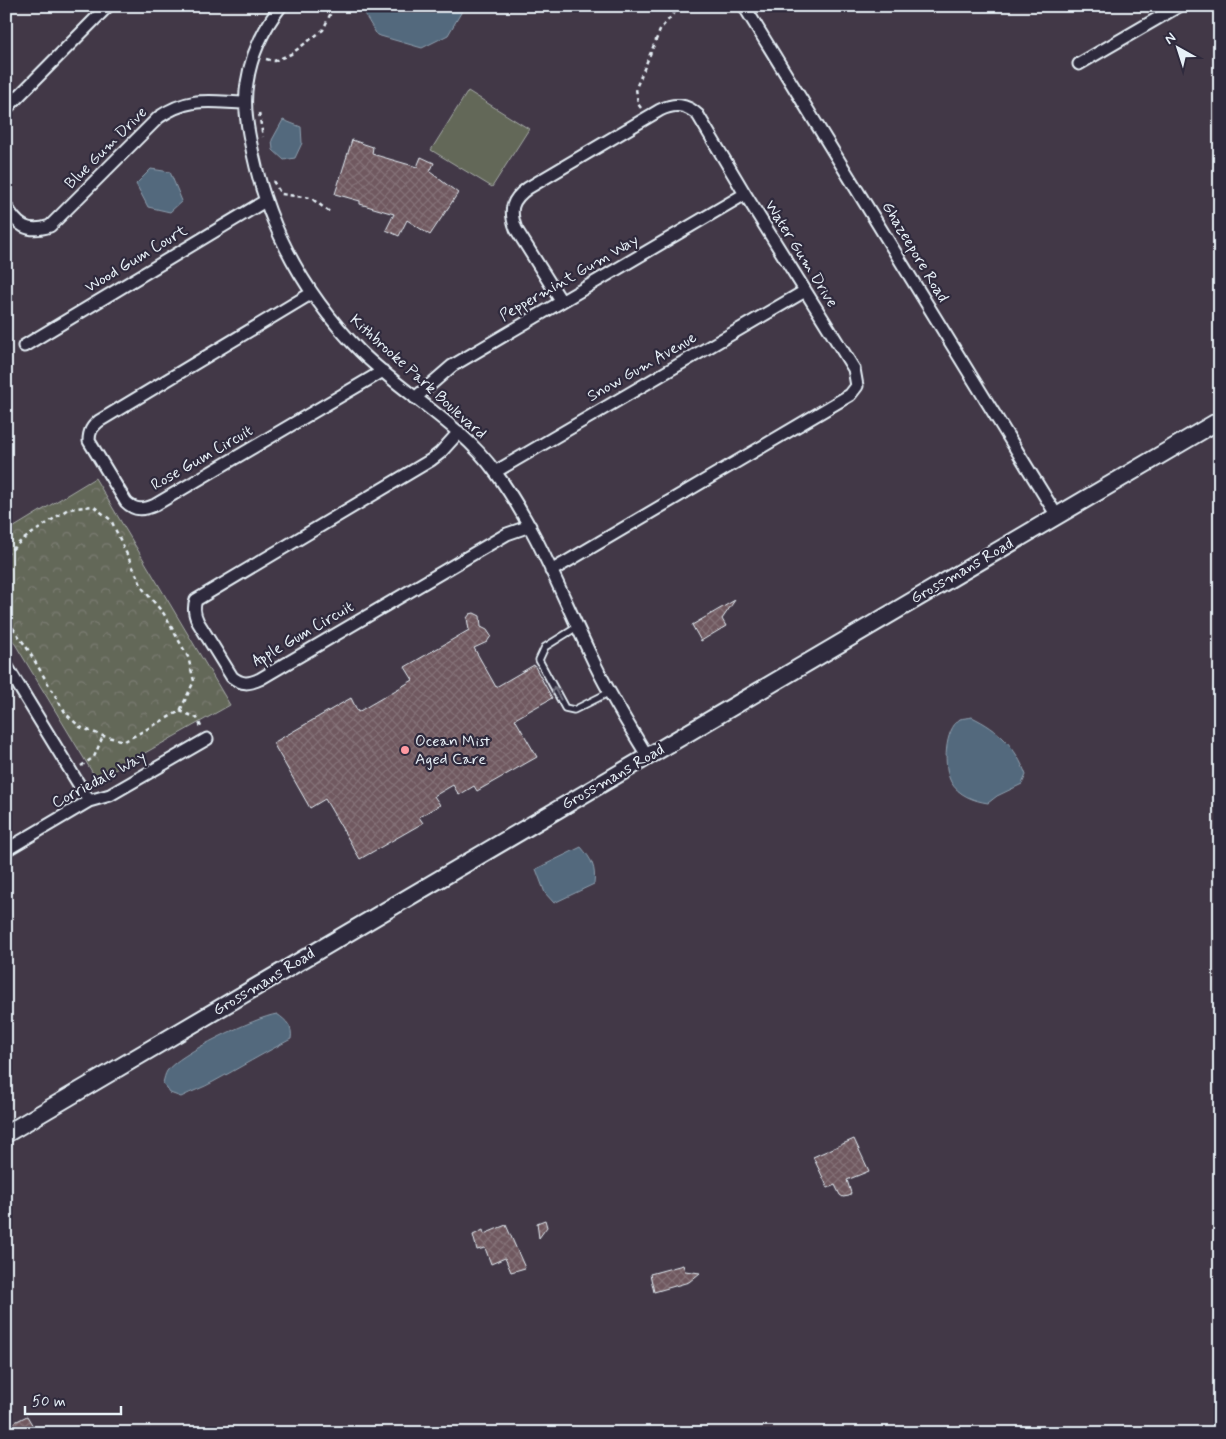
<svg xmlns="http://www.w3.org/2000/svg" width="1226" height="1439" viewBox="0 0 1226 1439" font-family="Mynerve,sans-serif">
<style>
.grass{fill:#646759;stroke:#a6aca8}
.park{fill:url(#park-crowns);stroke:#a6aca8}
.water{fill:#52697d;stroke:#8e9fae}
.building{fill:url(#building-cross-hatch);stroke:#e8f1f8}
.lines{fill:none;stroke-linecap:round;stroke-linejoin:round}
.lane-casing{stroke:#e8f1f8;stroke-width:9}
.street-casing{stroke:#e8f1f8;stroke-width:15}
.secondary-casing{stroke:#e8f1f8;stroke-width:20}
.path{stroke:#e8f1f8;stroke-width:2.5;stroke-dasharray:4 4;stroke-linecap:butt}
.lane{stroke:#2f2a3d;stroke-width:5.5}
.street{stroke:#2f2a3d;stroke-width:11}
.secondary{stroke:#2f2a3d;stroke-width:16}
.oneway{stroke:#70707e}
.poi-dot{fill:#ff9aa2;stroke:#2f2a3d;stroke-width:2}
.labels{text-anchor:middle;dominant-baseline:central;stroke-width:4.5;stroke-linejoin:round;paint-order:stroke}
.street-label{font-size:16px;fill:#e8f1f8;stroke:#2f2a3d}
.poi-label{font-size:16px;fill:#e8f1f8;stroke:#2f2a3d;text-anchor:start}
</style>
<defs>
<pattern id="park-crowns" width="20" height="18" patternUnits="userSpaceOnUse" patternTransform="scale(1.25)"><rect width="20" height="18" fill="#646759"/><path d="M2 6a3 3 0 1 1 6 0M12 15a3 3 0 1 1 6 0" fill="none" stroke="#7a7d72"/></pattern>
<pattern id="building-cross-hatch" width="8" height="8" patternUnits="userSpaceOnUse" patternTransform="scale(1.25)"><rect width="8" height="8" fill="#6f595f"/><path d="M0 0l8 8M0 8l8-8" fill="none" stroke="#847177"/></pattern>
</defs>
<rect width="100%" height="100%" fill="#423847"/>
<filter id="ink" filterUnits="userSpaceOnUse"><feTurbulence type="fractalNoise" baseFrequency=".02" numOctaves="2"/><feDisplacementMap in="SourceGraphic" scale="10" xChannelSelector="R" yChannelSelector="G"/><feConvolveMatrix kernelMatrix="1 2 1 2 8 2 1 2 1" color-interpolation-filters="sRGB"/></filter>
<g filter="url(#ink)">
<path class="grass" d="M 468,91 L 529,129 L 492,187 L 431,150 Z"/>
<path class="park" d="M 95,478 L 230,705 L 97,780 L 6,629 L 6,532 Z"/>
<path class="water" d="M 373,6 L 465,6 L 448,35 L 422,48 L 377,35 L 365,15 Z
M 283,120 L 301,127 L 302,143 L 295,158 L 284,160 L 273,150 L 272,140 Z
M 151,169 L 170,172 L 182,201 L 170,212 L 148,207 L 136,184 Z
M 972,717 C 999,730 1016,747 1026,775 L 1022,784 L 997,796 L 988,803 C 974,801 958,795 951,782 C 943,767 944,730 960,719 C 963,718 969,718 972,717 Z
M 581,847 C 592,860 596,867 594,884 L 554,903 L 545,893 L 536,869 Z
M 277,1014 C 287,1021 293,1027 291,1039 C 264,1053 239,1068 213,1082 C 203,1088 192,1091 181,1097 L 170,1093 L 163,1083 C 164,1079 165,1074 167,1071 C 178,1054 256,1017 277,1014 Z"/>
<path class="building" d="M 352,140 L 373,147 L 372,154 L 417,167 L 421,157 L 434,163 L 430,172 L 458,193 L 430,235 L 407,220 L 399,236 L 386,230 L 394,214 L 360,204 L 360,201 L 335,194 Z
M 735,600 L 722,619 L 726,626 L 701,641 L 692,625 Z
M 474,613 L 480,616 L 481,627 L 487,630 L 491,636 L 487,642 L 474,648 L 496,687 L 534,665 L 552,698 L 515,719 L 537,757 L 477,791 L 474,786 L 459,795 L 453,785 L 434,796 L 440,805 L 419,817 L 423,823 L 360,859 L 325,799 L 310,808 L 273,743 L 351,698 L 358,712 L 413,680 L 405,667 L 469,630 L 467,618 L 470,614 Z
M 854,1139 L 869,1171 L 847,1180 L 851,1193 L 849,1196 L 843,1197 L 840,1195 L 835,1185 L 828,1188 L 813,1157 Z
M 545,1220 L 547,1227 L 539,1238 L 537,1223 Z
M 506,1225 L 525,1268 L 511,1272 L 505,1258 L 491,1264 L 485,1248 L 477,1250 L 473,1235 L 483,1230 L 484,1234 Z
M 683,1265 L 685,1271 L 700,1273 L 689,1282 L 654,1292 L 650,1274 Z
M 27,1416 L 37,1433 L 11,1433 L 7,1426 Z"/>
<g class="lines">
<g class="lane-casing">
<path id="lane" d="M 577,627 L 545,647 L 539,660 L 565,708 L 574,710 L 610,692"/>
</g>
<g class="street-casing">
<path id="street" d="M 281,6 C 264,28 251,55 247,83 C 243,106 248,131 253,154 C 269,229 306,296 360,351 C 403,394 460,423 496,473 C 537,529 561,594 591,656 C 607,691 628,724 648,757
M 744,6 L 1057,516
M 1079,64 L 1179,6
M 6,109 L 108,6
M 6,206 C 17,225 27,234 50,226 L 159,117 C 190,96 210,102 245,103
M 312,293 L 99,421 C 92,427 89,431 89,441 L 126,502 C 135,511 144,510 155,505 L 383,371
M 24,346 L 265,201
M 415,398 L 452,366 L 745,194
M 459,432 L 440,453 L 431,460 L 196,600 C 193,608 194,614 198,622 L 232,677 C 242,685 249,684 260,679 L 507,534 L 530,526
M 495,472 L 805,291
M 551,571 L 850,395 L 857,386 L 854,369 L 745,194 L 698,115 C 686,104 675,103 660,110 L 528,188 C 511,200 509,210 516,229 L 561,301
M 6,665 L 89,801
M 6,850 L 89,801 L 110,795 L 207,739"/>
</g>
<g class="secondary-casing">
<path id="secondary" d="M 6,1134 L 1220,420"/>
</g>
<path class="path" d="M 266,59 L 274,61 L 291,54 L 323,30 L 334,6
M 641,108 L 638,104 L 636,88 L 661,28 L 677,10 L 677,6
M 259,113 L 263,137
M 273,181 L 281,194 L 311,198 L 331,213
M 6,555 L 21,541 L 68,509 L 93,506 L 111,520 L 143,589 L 164,614 L 188,657 L 194,681 L 180,711 L 125,741 L 103,736 L 80,727 L 66,714 L 27,648 L 6,618
M 180,711 L 197,718 L 202,729
M 81,766 L 94,757 L 103,736"/>
<use href="#lane" class="lane"/>
<use href="#street" class="street"/>
<use href="#secondary" class="secondary"/>
</g>
<defs><path id="oneway-shaft" d="M-6 0H5M1.5-3L5.5 0L1.5 3" fill="none" stroke-width="1.6" stroke-linecap="round" stroke-linejoin="round" transform="scale(1.25)"/></defs>
<use class="oneway" href="#oneway-shaft" transform="translate(557 693) rotate(-119)"/>
</g>
<circle class="poi-dot" cx="405" cy="750" r="5"/>
<g class="labels">
<g class="street-label">
<text transform="translate(106 148) rotate(-45)">Blue Gum Drive</text>
<text transform="translate(915 252) rotate(59)">Ghazeepore Road</text>
<text transform="translate(801 254) rotate(58)">Water Gum Drive</text>
<text transform="translate(136 259) rotate(-31)">Wood Gum Court</text>
<text transform="translate(569 278) rotate(-30)">Peppermint Gum Way</text>
<text transform="translate(642 367) rotate(-30)">Snow Gum Avenue</text>
<text transform="translate(418 377) rotate(42)">Kithbrooke Park Boulevard</text>
<text transform="translate(202 458) rotate(-30)">Rose Gum Circuit</text>
<text transform="translate(962 571) rotate(-30)">Grossmans Road</text>
<text transform="translate(303 634) rotate(-30)">Apple Gum Circuit</text>
<text transform="translate(613 777) rotate(-30)">Grossmans Road</text>
<text transform="translate(99 780) rotate(-28)">Corriedale Way</text>
<text transform="translate(264 982) rotate(-31)">Grossmans Road</text>
</g>
<g class="poi-label">
<text x="415" y="741">Ocean Mist<tspan x="415" dy="18">Aged Care</tspan></text>
</g>
</g>
<rect width="1226" height="1439" fill="none" stroke="#2f2a3d" stroke-width="25"/>
<rect x="12" y="12" width="1201" height="1414" fill="none" stroke="#e8f1f8" stroke-width="2" filter="url(#ink)"/>
<g transform="translate(1178 48) rotate(321)" stroke="#2f2a3d" stroke-width="4" paint-order="stroke">
<path d="M0-4L9 19L0 12L-9 19Z" fill="#e8f1f8"/>
<text y="-8" font-size="14" font-weight="bold" text-anchor="middle" fill="#e8f1f8">N</text>
</g>
<path d="M25 1406v8h96v-8" fill="none" stroke="#e8f1f8" stroke-width="2.5"/>
<text x="32" y="1406" font-size="15" fill="#e8f1f8" stroke="#2f2a3d" stroke-width="4" paint-order="stroke">50 m</text>
</svg>
